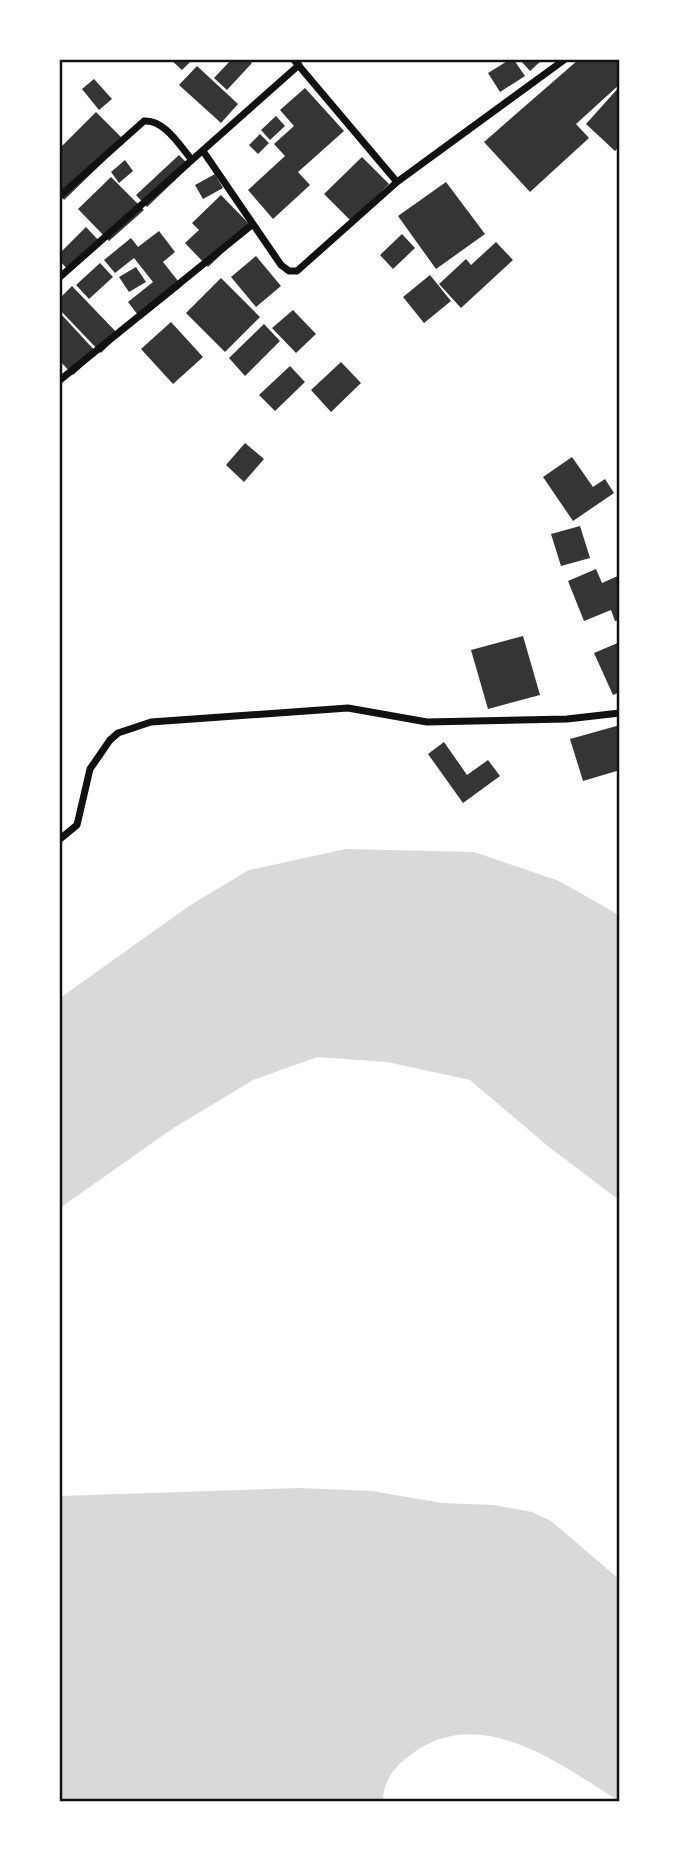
<svg xmlns="http://www.w3.org/2000/svg" width="679" height="1861" viewBox="0 0 679 1861" font-family="'Fira Sans',sans-serif">
<style>
.water{fill:#d9d9d9}
.building{fill:#353535}
.lines{fill:none;stroke-linecap:round;stroke-linejoin:round}
.minor{stroke:#111;stroke-width:7}
.neatline{fill:none;stroke:#111;stroke-width:2.5}
</style>
<rect width="100%" height="100%" fill="#fff"/>
<path class="water" d="M 346,849 L 474,852 L 559,881 L 619,915 L 619,1200 L 549,1147 L 470,1080 L 387,1062 L 317,1057 L 253,1080 L 172,1129 L 60,1208 L 60,998 L 189,906 L 249,870 Z
M 298,1488 L 372,1491 L 442,1503 L 494,1505 L 532,1512 L 551,1521 L 619,1579 L 619,1801 C 561,1765 482,1703 413,1753 C 396,1765 383,1780 383,1801 L 60,1801 L 60,1496 Z"/>
<path class="building" d="M 171,60 L 192,60 L 182,70 Z
M 231,60 L 248,60 L 252,63 L 227,90 L 214,78 Z
M 509,60 L 514,60 L 525,76 L 500,92 L 488,73 Z
M 520,60 L 542,60 L 530,71 Z
M 578,60 L 617,60 L 620,84 L 576,124 L 589,138 L 530,192 L 484,142 Z
M 197,66 L 238,104 L 221,123 L 179,85 Z
M 94,79 L 112,99 L 99,110 L 82,89 Z
M 620,86 L 620,146 L 615,151 L 586,124 Z
M 305,88 L 344,131 L 298,172 L 310,185 L 273,219 L 248,190 L 285,156 L 274,144 L 294,126 L 280,110 Z
M 96,112 L 125,141 L 64,200 L 60,195 L 60,148 Z
M 276,116 L 285,126 L 270,140 L 261,130 Z
M 260,134 L 269,143 L 258,154 L 249,145 Z
M 179,155 L 190,166 L 147,207 L 136,195 Z
M 362,157 L 389,184 L 351,221 L 324,194 Z
M 125,160 L 133,171 L 119,183 L 111,172 Z
M 215,174 L 223,188 L 203,199 L 195,185 Z
M 111,177 L 144,210 L 109,241 L 78,209 Z
M 446,182 L 485,234 L 436,269 L 398,216 Z
M 221,195 L 251,226 L 208,267 L 185,243 L 199,230 L 192,223 Z
M 86,227 L 101,243 L 70,272 L 60,261 L 60,253 Z
M 159,231 L 175,252 L 163,262 L 182,286 L 141,319 L 128,302 L 153,282 L 134,258 L 115,273 L 104,260 L 131,238 L 138,247 Z
M 402,234 L 415,248 L 393,269 L 380,255 Z
M 496,242 L 513,260 L 461,308 L 439,284 L 466,259 L 471,265 Z
M 256,256 L 281,286 L 256,307 L 231,277 Z
M 100,263 L 113,277 L 89,299 L 76,285 Z
M 136,267 L 146,282 L 129,292 L 119,277 Z
M 430,275 L 451,301 L 424,323 L 403,297 Z
M 221,278 L 260,317 L 225,352 L 186,313 Z
M 72,286 L 119,335 L 101,353 L 60,310 L 60,298 Z
M 293,310 L 316,334 L 296,353 L 272,328 Z
M 60,313 L 97,353 L 73,375 L 60,361 Z
M 171,322 L 203,357 L 173,384 L 141,349 Z
M 264,324 L 280,341 L 245,376 L 229,358 Z
M 341,362 L 361,383 L 331,412 L 311,390 Z
M 290,366 L 305,382 L 275,411 L 259,395 Z
M 245,443 L 264,459 L 244,482 L 226,465 Z
M 572,457 L 593,487 L 605,479 L 614,493 L 573,521 L 543,477 Z
M 580,526 L 590,558 L 561,566 L 551,534 Z
M 596,569 L 602,583 L 620,575 L 620,620 L 615,621 L 611,610 L 584,621 L 568,581 Z
M 523,636 L 540,695 L 488,709 L 471,650 Z
M 620,642 L 620,692 L 613,695 L 594,653 Z
M 620,725 L 620,770 L 583,781 L 570,739 Z
M 444,742 L 467,775 L 488,760 L 500,776 L 463,803 L 428,754 Z"/>
<g class="lines">
<path class="minor" d="M 294,60 L 397,182
M 203,151 L 281,265 L 289,271 L 297,271 L 397,182 L 564,60
M 60,196 L 144,121 C 164,119 180,146 192,160
M 60,277 L 299,65
M 60,380 L 253,224
M 60,839 L 77,825 L 90,769 L 110,740 L 118,733 L 151,722 L 348,708 L 427,722 L 567,719 L 620,713"/>
</g>
<rect width="679" height="1861" fill="none" stroke="#ffffff" stroke-width="122"/>
<rect x="61" y="61" width="557" height="1739" class="neatline"/>
</svg>
